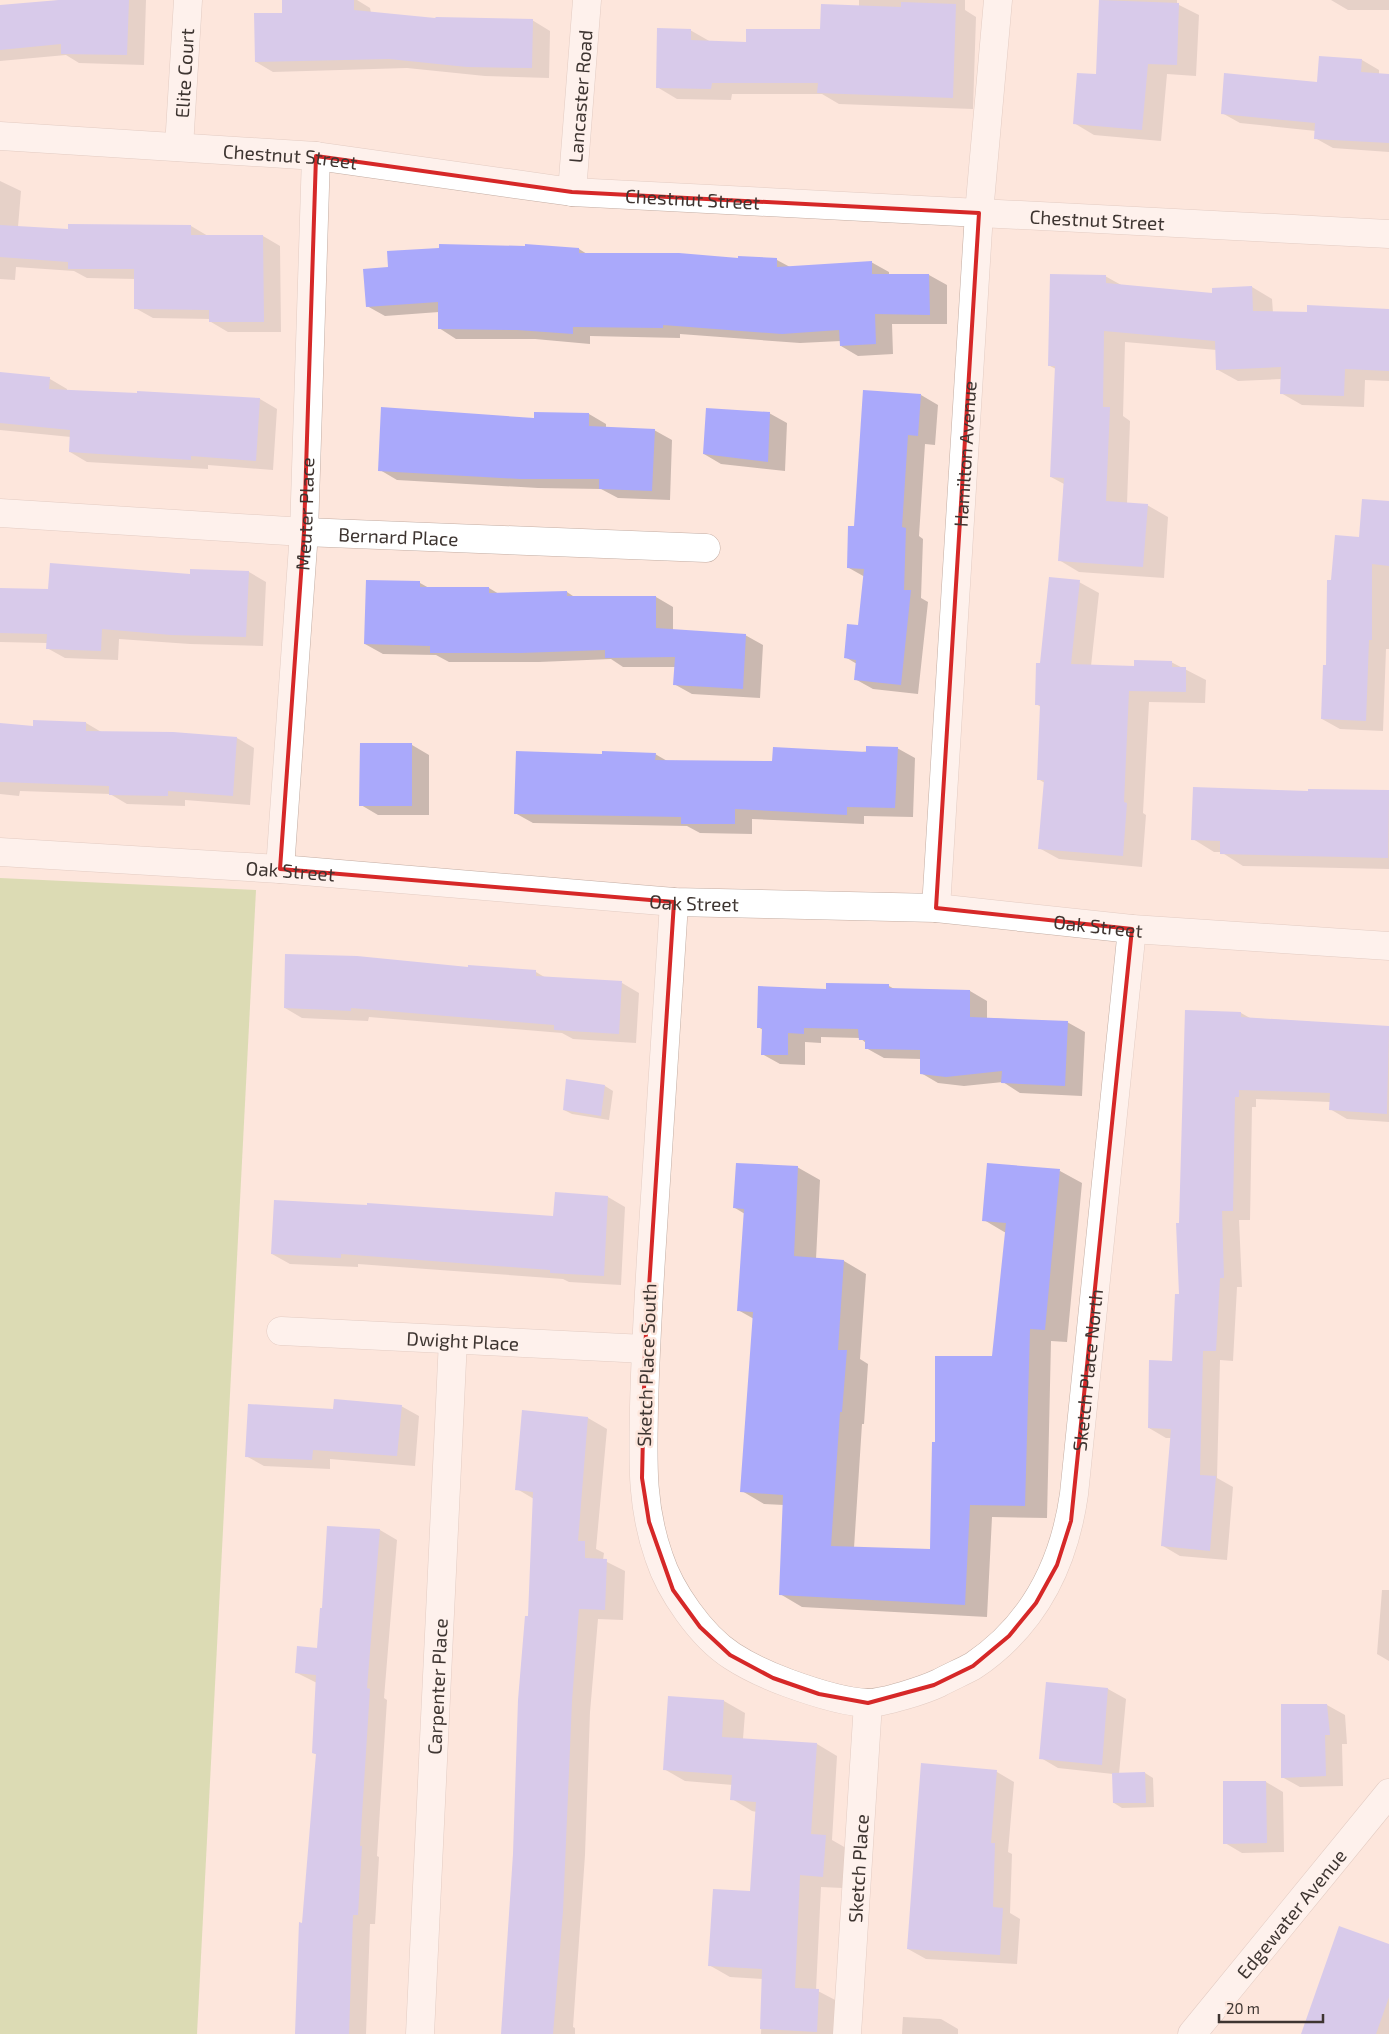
<svg xmlns="http://www.w3.org/2000/svg" width="1389" height="2034" viewBox="0 0 1389 2034" font-family="'Exo 2',sans-serif">
<style>
.green{fill:#b3cf84}
.shadow{fill:#0003}
.building{fill:#aaa9fb}
.lines{fill:none;stroke-linecap:round;stroke-linejoin:round}
.minor-casing{stroke:#c3ada3;stroke-width:29}
.tertiary-casing{stroke:#c3ada3;stroke-width:29}
.minor{stroke:#fff;stroke-width:28}
.tertiary{stroke:#fff;stroke-width:28}
.marked{fill:none;stroke:#d62828;stroke-width:4;stroke-linejoin:round}
.labels{text-anchor:middle;dominant-baseline:central;stroke-width:5;stroke-linejoin:round;paint-order:stroke}
.street-label{font-size:19px;fill:#3e3531;stroke:#fde6dc}
</style>
<rect width="100%" height="100%" fill="#fde6dc"/>
<path class="green" d="M 0,878 L 256,890 L 197,2034 L 0,2034 Z"/>
<path class="shadow" d="M 63,0 L 146,0 L 144,65 L 79,63 L 66,55 L 0,61 L 0,7 Z
M 283,0 L 357,0 L 370,8 L 371,13 L 436,20 L 532,20 L 550,31 L 549,78 L 485,76 L 407,68 L 273,72 L 256,62 L 284,14 Z
M 859,0 L 965,0 L 965,10 L 976,17 L 973,109 L 839,104 L 822,94 L 732,94 L 731,100 L 677,99 L 657,87 L 690,30 L 711,42 L 747,43 L 821,31 L 859,7 Z
M 1101,0 L 1177,0 L 1177,4 L 1199,15 L 1196,76 L 1167,74 L 1161,141 L 1094,135 L 1074,123 L 1098,76 Z
M 1331,0 L 1389,0 L 1389,10 L 1348,10 Z
M 1362,60 L 1379,70 L 1379,74 L 1389,75 L 1389,152 L 1333,148 L 1315,138 L 1316,131 L 1240,123 L 1222,113 L 1318,83 Z
M 0,181 L 21,191 L 18,227 L 69,231 L 191,226 L 208,236 L 263,236 L 280,246 L 281,332 L 228,332 L 211,322 L 211,319 L 153,318 L 135,308 L 136,279 L 87,278 L 74,271 L 16,267 L 15,280 L 0,279 Z
M 579,249 L 587,254 L 777,260 L 790,267 L 871,262 L 889,272 L 889,275 L 929,275 L 947,285 L 947,324 L 892,324 L 893,354 L 858,356 L 841,346 L 841,341 L 800,343 L 680,334 L 680,338 L 590,336 L 590,344 L 535,339 L 456,339 L 439,328 L 439,312 L 385,316 L 367,306 Z
M 1105,276 L 1123,286 L 1214,295 L 1252,287 L 1272,299 L 1273,313 L 1308,314 L 1389,310 L 1389,381 L 1365,380 L 1364,407 L 1302,405 L 1281,393 L 1281,379 L 1238,381 L 1218,370 L 1217,350 L 1125,342 L 1123,416 L 1130,421 L 1127,504 L 1147,505 L 1168,517 L 1164,578 L 1079,572 L 1059,560 L 1064,484 L 1051,477 L 1056,369 L 1050,366 Z
M 0,374 L 50,379 L 67,389 L 67,391 L 138,394 L 138,392 L 260,399 L 277,409 L 273,470 L 208,465 L 208,469 L 87,462 L 70,452 L 71,437 L 0,430 Z
M 921,395 L 938,405 L 935,445 L 925,444 L 919,536 L 923,539 L 921,598 L 928,602 L 918,694 L 873,689 L 855,679 L 857,664 L 845,657 L 859,627 L 865,577 L 849,568 L 855,527 Z
M 769,413 L 787,423 L 785,471 L 721,464 L 704,454 Z
M 535,414 L 589,414 L 606,424 L 606,428 L 654,430 L 672,440 L 670,500 L 618,498 L 601,489 L 538,488 L 397,480 L 380,470 L 535,419 Z
M 1389,502 L 1389,649 L 1386,649 L 1383,731 L 1340,729 L 1322,719 L 1327,666 L 1360,538 Z
M 191,570 L 249,572 L 266,582 L 263,646 L 190,644 L 119,639 L 118,660 L 65,658 L 47,648 L 47,643 L 0,642 L 0,590 L 50,590 L 191,575 Z
M 1079,582 L 1099,593 L 1091,666 L 1135,667 L 1171,662 L 1206,680 L 1205,703 L 1149,702 L 1143,813 L 1146,815 L 1142,867 L 1059,859 L 1039,848 L 1045,783 L 1038,779 L 1041,707 L 1036,704 L 1041,664 Z
M 420,583 L 429,588 L 489,588 L 499,594 L 567,592 L 576,598 L 656,597 L 673,607 L 673,630 L 745,635 L 763,645 L 760,698 L 692,694 L 674,684 L 675,667 L 623,667 L 611,659 L 539,662 L 449,662 L 436,655 L 383,654 L 365,644 Z
M 86,723 L 103,733 L 173,733 L 237,738 L 254,748 L 250,805 L 185,800 L 185,806 L 127,804 L 110,794 L 20,791 L 19,796 L 0,794 L 0,724 L 34,727 Z
M 412,745 L 429,755 L 429,815 L 378,815 L 361,805 Z
M 897,748 L 915,758 L 913,817 L 864,816 L 864,824 L 752,819 L 752,834 L 700,833 L 687,826 L 533,823 L 515,813 L 604,756 L 655,754 L 669,762 L 774,762 Z
M 1309,790 L 1389,792 L 1389,869 L 1243,866 L 1221,852 L 1214,852 L 1193,839 L 1309,793 Z
M 469,968 L 536,972 L 546,978 L 622,983 L 639,993 L 636,1043 L 573,1039 L 562,1033 L 369,1017 L 368,1021 L 302,1018 L 285,1008 Z
M 889,986 L 896,990 L 970,991 L 987,1001 L 987,1018 L 1067,1022 L 1085,1032 L 1082,1096 L 1020,1093 L 1003,1082 L 964,1086 L 938,1083 L 921,1073 L 921,1059 L 884,1058 L 866,1048 L 866,1043 L 860,1038 L 821,1037 L 821,1043 L 805,1042 L 805,1065 L 780,1064 L 762,1054 L 763,1030 L 758,1027 L 827,990 Z
M 1241,1013 L 1250,1018 L 1389,1027 L 1389,1122 L 1347,1119 L 1330,1109 L 1330,1102 L 1256,1099 L 1256,1107 L 1252,1107 L 1250,1220 L 1239,1220 L 1242,1287 L 1237,1287 L 1233,1361 L 1220,1360 L 1217,1478 L 1233,1487 L 1227,1560 L 1180,1556 L 1163,1546 L 1171,1438 L 1166,1438 L 1149,1428 L 1173,1362 L 1180,1296 L 1180,1224 Z
M 605,1086 L 613,1091 L 609,1120 L 572,1114 L 564,1110 Z
M 797,1167 L 820,1180 L 816,1259 L 844,1261 L 866,1274 L 860,1359 L 868,1364 L 864,1424 L 862,1424 L 854,1548 L 931,1550 L 936,1444 L 994,1358 L 1006,1233 L 984,1220 L 1060,1171 L 1082,1183 L 1067,1342 L 1051,1341 L 1047,1518 L 992,1517 L 987,1617 L 802,1607 L 780,1594 L 784,1505 L 764,1504 L 742,1491 L 754,1319 L 738,1310 L 745,1214 L 735,1208 Z
M 556,1194 L 608,1197 L 625,1207 L 621,1285 L 569,1282 L 563,1279 L 358,1264 L 358,1267 L 290,1264 L 272,1254 L 555,1218 Z
M 401,1406 L 419,1416 L 415,1466 L 330,1459 L 330,1469 L 264,1466 L 246,1456 L 334,1410 Z
M 524,1411 L 588,1418 L 607,1429 L 596,1549 L 604,1553 L 603,1560 L 625,1571 L 623,1620 L 598,1619 L 590,1712 L 585,1855 L 573,2027 L 575,2028 L 575,2034 L 502,2034 L 529,1618 L 534,1499 L 517,1489 Z
M 380,1530 L 397,1540 L 384,1698 L 387,1700 L 377,1856 L 379,1857 L 375,1924 L 370,1924 L 366,2034 L 297,2034 L 303,1924 L 318,1755 L 313,1753 L 317,1683 L 297,1673 L 318,1649 L 324,1609 Z
M 1382,1590 L 1389,1590 L 1389,1661 L 1377,1654 Z
M 1047,1683 L 1108,1689 L 1126,1699 L 1119,1774 L 1145,1773 L 1153,1778 L 1154,1807 L 1122,1808 L 1114,1803 L 1113,1774 L 1058,1768 L 1041,1758 Z
M 724,1701 L 745,1713 L 743,1739 L 817,1744 L 837,1756 L 832,1840 L 846,1848 L 843,1888 L 821,1887 L 816,1990 L 839,2002 L 838,2034 L 761,2034 L 763,1979 L 730,1977 L 709,1965 L 751,1892 L 757,1812 L 752,1811 L 732,1799 L 733,1785 L 685,1781 L 664,1769 Z
M 1327,1705 L 1345,1715 L 1347,1744 L 1342,1744 L 1343,1786 L 1300,1787 L 1282,1777 Z
M 922,1764 L 997,1772 L 1014,1782 L 1008,1852 L 1012,1854 L 1010,1913 L 1020,1919 L 1017,1964 L 926,1959 L 908,1949 Z
M 1266,1782 L 1283,1792 L 1284,1852 L 1242,1853 L 1225,1843 Z
M 1389,1945 L 1389,2034 L 1303,2034 Z
M 903,2017 L 941,2019 L 958,2029 L 958,2034 L 902,2034 Z"/>
<path class="building" d="M 59,0 L 129,0 L 127,55 L 61,54 L 61,44 L 0,50 L 0,5 Z
M 282,0 L 354,0 L 354,10 L 435,18 L 436,17 L 533,19 L 532,68 L 467,67 L 389,59 L 255,62 L 254,13 L 282,13 Z
M 1099,0 L 1179,3 L 1177,65 L 1148,64 L 1142,130 L 1073,124 L 1077,73 L 1096,74 Z
M 901,2 L 956,4 L 953,98 L 817,93 L 818,83 L 712,83 L 711,89 L 656,88 L 657,28 L 691,29 L 691,40 L 746,42 L 746,29 L 820,29 L 821,4 L 901,7 Z
M 1319,56 L 1362,59 L 1361,72 L 1389,74 L 1389,143 L 1314,139 L 1315,123 L 1221,114 L 1224,73 L 1317,82 Z
M 68,224 L 191,225 L 191,235 L 263,235 L 264,322 L 209,322 L 209,310 L 134,309 L 134,269 L 68,269 L 68,262 L 0,257 L 0,225 L 68,229 Z
M 439,244 L 525,246 L 525,244 L 579,248 L 579,253 L 679,253 L 738,258 L 738,256 L 777,258 L 777,267 L 872,261 L 872,274 L 929,274 L 930,315 L 875,314 L 876,344 L 840,346 L 839,330 L 782,334 L 663,325 L 663,328 L 573,327 L 573,334 L 517,330 L 438,329 L 438,302 L 366,307 L 363,269 L 388,267 L 387,251 L 439,248 Z
M 1050,274 L 1106,275 L 1106,283 L 1212,293 L 1212,288 L 1252,286 L 1253,311 L 1307,312 L 1307,305 L 1389,309 L 1389,371 L 1345,369 L 1344,396 L 1280,394 L 1281,367 L 1216,370 L 1215,341 L 1104,331 L 1103,407 L 1110,407 L 1106,501 L 1148,504 L 1143,567 L 1058,561 L 1064,478 L 1050,477 L 1055,366 L 1048,366 Z
M 0,372 L 50,377 L 49,389 L 137,393 L 137,391 L 260,398 L 256,461 L 191,456 L 191,460 L 69,452 L 70,430 L 0,423 Z
M 863,390 L 921,394 L 918,436 L 908,435 L 902,527 L 906,528 L 904,590 L 911,590 L 901,685 L 854,680 L 856,660 L 844,658 L 847,624 L 858,625 L 864,569 L 847,568 L 848,526 L 854,526 Z
M 381,407 L 534,418 L 534,412 L 589,413 L 589,426 L 655,429 L 652,491 L 599,489 L 599,479 L 520,479 L 378,471 Z
M 706,408 L 770,412 L 768,462 L 703,454 Z
M 1362,499 L 1389,501 L 1389,566 L 1372,564 L 1372,640 L 1369,640 L 1366,721 L 1321,719 L 1323,665 L 1326,665 L 1327,580 L 1331,580 L 1335,535 L 1359,537 Z
M 50,563 L 190,574 L 190,569 L 249,571 L 246,637 L 171,635 L 102,629 L 101,651 L 46,649 L 47,634 L 0,633 L 0,588 L 48,589 Z
M 1049,577 L 1080,580 L 1071,664 L 1134,666 L 1134,660 L 1172,661 L 1172,667 L 1186,667 L 1186,692 L 1129,691 L 1124,802 L 1127,803 L 1123,856 L 1038,849 L 1044,780 L 1037,780 L 1040,705 L 1035,705 L 1036,663 L 1040,663 Z
M 366,580 L 420,581 L 420,587 L 489,587 L 489,593 L 567,591 L 567,596 L 656,596 L 656,628 L 746,634 L 743,689 L 673,685 L 675,657 L 605,658 L 605,650 L 521,653 L 430,653 L 430,646 L 364,644 Z
M 33,720 L 86,722 L 86,731 L 173,732 L 237,737 L 233,796 L 168,791 L 168,796 L 109,795 L 109,786 L 0,782 L 0,723 L 33,726 Z
M 360,743 L 412,743 L 412,806 L 359,806 Z
M 866,746 L 898,747 L 895,808 L 847,807 L 847,815 L 735,809 L 735,824 L 681,824 L 681,817 L 514,814 L 516,751 L 602,754 L 602,751 L 656,753 L 655,760 L 772,761 L 773,747 L 866,752 Z
M 1193,787 L 1308,791 L 1308,789 L 1389,790 L 1388,858 L 1220,854 L 1220,841 L 1191,840 Z
M 285,954 L 357,956 L 468,967 L 468,965 L 536,970 L 536,976 L 622,981 L 619,1034 L 554,1030 L 554,1025 L 351,1008 L 351,1011 L 284,1008 Z
M 826,983 L 889,984 L 889,988 L 970,990 L 970,1017 L 1068,1021 L 1065,1086 L 1001,1083 L 1002,1071 L 946,1077 L 920,1074 L 920,1050 L 865,1049 L 865,1040 L 859,1040 L 858,1029 L 804,1028 L 804,1034 L 788,1033 L 788,1055 L 761,1055 L 762,1028 L 757,1028 L 758,986 L 826,989 Z
M 1185,1010 L 1241,1012 L 1241,1017 L 1389,1026 L 1387,1114 L 1329,1110 L 1330,1093 L 1239,1090 L 1239,1097 L 1235,1097 L 1233,1211 L 1222,1211 L 1224,1278 L 1220,1278 L 1216,1351 L 1203,1351 L 1200,1475 L 1216,1476 L 1210,1551 L 1161,1546 L 1171,1429 L 1148,1428 L 1149,1360 L 1172,1361 L 1175,1294 L 1179,1294 L 1176,1223 L 1179,1223 Z
M 566,1079 L 605,1085 L 601,1116 L 563,1110 Z
M 736,1163 L 798,1166 L 794,1256 L 844,1260 L 838,1350 L 847,1350 L 842,1412 L 840,1412 L 831,1546 L 930,1549 L 932,1442 L 935,1442 L 935,1356 L 992,1356 L 1006,1223 L 982,1221 L 987,1163 L 1060,1169 L 1045,1330 L 1030,1329 L 1025,1506 L 970,1505 L 965,1605 L 779,1595 L 783,1495 L 740,1492 L 753,1312 L 737,1311 L 744,1209 L 733,1208 Z
M 555,1192 L 608,1196 L 604,1276 L 550,1273 L 550,1270 L 341,1254 L 341,1258 L 271,1254 L 274,1200 L 367,1205 L 367,1203 L 553,1216 Z
M 334,1399 L 402,1405 L 397,1456 L 313,1450 L 312,1460 L 245,1457 L 248,1404 L 333,1409 Z
M 522,1410 L 588,1417 L 578,1541 L 585,1541 L 585,1558 L 607,1559 L 605,1610 L 579,1609 L 572,1701 L 563,1911 L 553,2034 L 501,2034 L 513,1854 L 518,1700 L 525,1616 L 528,1616 L 533,1492 L 515,1490 Z
M 327,1526 L 380,1529 L 367,1688 L 370,1689 L 360,1846 L 362,1846 L 358,1915 L 353,1915 L 349,2034 L 295,2034 L 299,1922 L 302,1923 L 316,1754 L 312,1753 L 316,1675 L 295,1673 L 297,1646 L 317,1648 L 320,1608 L 322,1608 Z
M 1046,1682 L 1108,1688 L 1102,1765 L 1039,1759 Z
M 668,1696 L 724,1700 L 722,1737 L 817,1743 L 811,1834 L 826,1835 L 823,1877 L 800,1875 L 795,1988 L 819,1989 L 817,2032 L 760,2029 L 762,1969 L 708,1966 L 713,1889 L 750,1891 L 756,1802 L 730,1800 L 732,1775 L 663,1770 Z
M 1281,1704 L 1327,1704 L 1330,1735 L 1325,1735 L 1326,1776 L 1281,1778 Z
M 921,1763 L 997,1770 L 991,1843 L 995,1843 L 993,1907 L 1003,1908 L 1000,1955 L 907,1949 Z
M 1145,1772 L 1146,1803 L 1113,1803 L 1112,1773 Z
M 1223,1781 L 1266,1781 L 1267,1843 L 1223,1844 Z
M 1339,1926 L 1389,1944 L 1389,1997 L 1382,2017 L 1376,2034 L 1301,2034 Z"/>
<g class="lines">
<g class="minor-casing">
<g id="minor">
<path id="s1" d="M 0,136 L 316,156 L 572,192 L 1389,234"/>
<path id="s2" d="M 179,147 L 188,0"/>
<path id="s3" d="M 572,192 L 587,0"/>
<path id="s4" d="M 0,513 L 304,532 L 706,548"/>
<path id="s5" d="M 0,852 L 280,869 L 674,902 L 936,908 L 1132,929 L 1389,946"/>
<path id="s6" d="M 280,869 L 304,532 L 316,156"/>
<path id="s7" d="M 674,902 C 667,1021 659,1140 651,1258 C 648,1308 645,1358 644,1408 C 643,1461 641,1506 659,1557 C 670,1591 701,1636 732,1656 C 749,1667 769,1676 788,1683 C 810,1691 844,1702 867,1703 C 884,1703 924,1690 939,1683 C 950,1677 962,1672 973,1666 C 1034,1625 1064,1565 1074,1494 L 1132,929"/>
<path id="s8" d="M 936,908 L 979,213 L 998,0"/>
<path id="s9" d="M 281,1331 L 645,1349"/>
<path id="s10" d="M 420,2034 L 453,1340"/>
<path id="s11" d="M 847,2034 L 868,1703"/>
</g>
</g>
<g class="tertiary-casing">
<g id="tertiary">
<path id="s12" d="M 1192,2034 L 1389,1793"/>
</g>
</g>
<use href="#minor" class="minor"/>
<use href="#tertiary" class="tertiary"/>
</g>
<path d="M0 0H1389V2034H0ZM 316,156 L 572,192 L 979,213 L 936,908 L 1132,929 L 1071,1521 L 1057,1565 L 1036,1603 L 1009,1636 L 973,1666 L 934,1685 L 868,1703 L 819,1694 L 773,1678 L 730,1655 L 700,1627 L 673,1590 L 649,1522 L 642,1478 L 645,1349 L 674,902 L 280,869 L 304,532 Z" fill="#fde6dc" fill-opacity=".55" fill-rule="evenodd"/>
<path class="marked" d="M 316,156 L 572,192 L 979,213 L 936,908 L 1132,929 L 1071,1521 L 1057,1565 L 1036,1603 L 1009,1636 L 973,1666 L 934,1685 L 868,1703 L 819,1694 L 773,1678 L 730,1655 L 700,1627 L 673,1590 L 649,1522 L 642,1478 L 645,1349 L 674,902 L 280,869 L 304,532 Z"/>
<g class="labels">
<g class="street-label">
<text stroke="none"><textPath href="#s2" startOffset="74">Elite Court</textPath></text>
<text stroke="none"><textPath href="#s3" startOffset="96">Lancaster Road</textPath></text>
<text stroke="none"><textPath href="#s1" startOffset="291">Chestnut Street</textPath></text>
<text stroke="none"><textPath href="#s1" startOffset="696">Chestnut Street</textPath></text>
<text stroke="none"><textPath href="#s1" startOffset="1101">Chestnut Street</textPath></text>
<text stroke="none"><textPath href="#s8" startOffset="455">Hamilton Avenue</textPath></text>
<text stroke="none"><textPath href="#s6" startOffset="356">Meuter Place</textPath></text>
<text stroke="none"><textPath href="#s4" startOffset="399">Bernard Place</textPath></text>
<text stroke="none"><textPath href="#s5" startOffset="291">Oak Street</textPath></text>
<text stroke="none"><textPath href="#s5" startOffset="696">Oak Street</textPath></text>
<text stroke="none"><textPath href="#s5" startOffset="1101">Oak Street</textPath></text>
<text stroke="none"><textPath href="#s9" startOffset="182">Dwight Place</textPath></text>
<text transform="translate(646 1365) rotate(-88)">Sketch Place South</text>
<text stroke="none"><textPath href="#s7" startOffset="1370">Sketch Place North</textPath></text>
<text stroke="none"><textPath href="#s10" startOffset="348">Carpenter Place</textPath></text>
<text stroke="none"><textPath href="#s11" startOffset="166">Sketch Place</textPath></text>
<text stroke="none"><textPath href="#s12" startOffset="156">Edgewater Avenue</textPath></text>
</g>
</g>
<path d="M1219 2014v8h104v-8" fill="none" stroke="#3e3531" stroke-width="2.5"/>
<text x="1226" y="2014" font-size="15" fill="#3e3531" stroke="#fde6dc" stroke-width="4" paint-order="stroke">20 m</text>
</svg>
